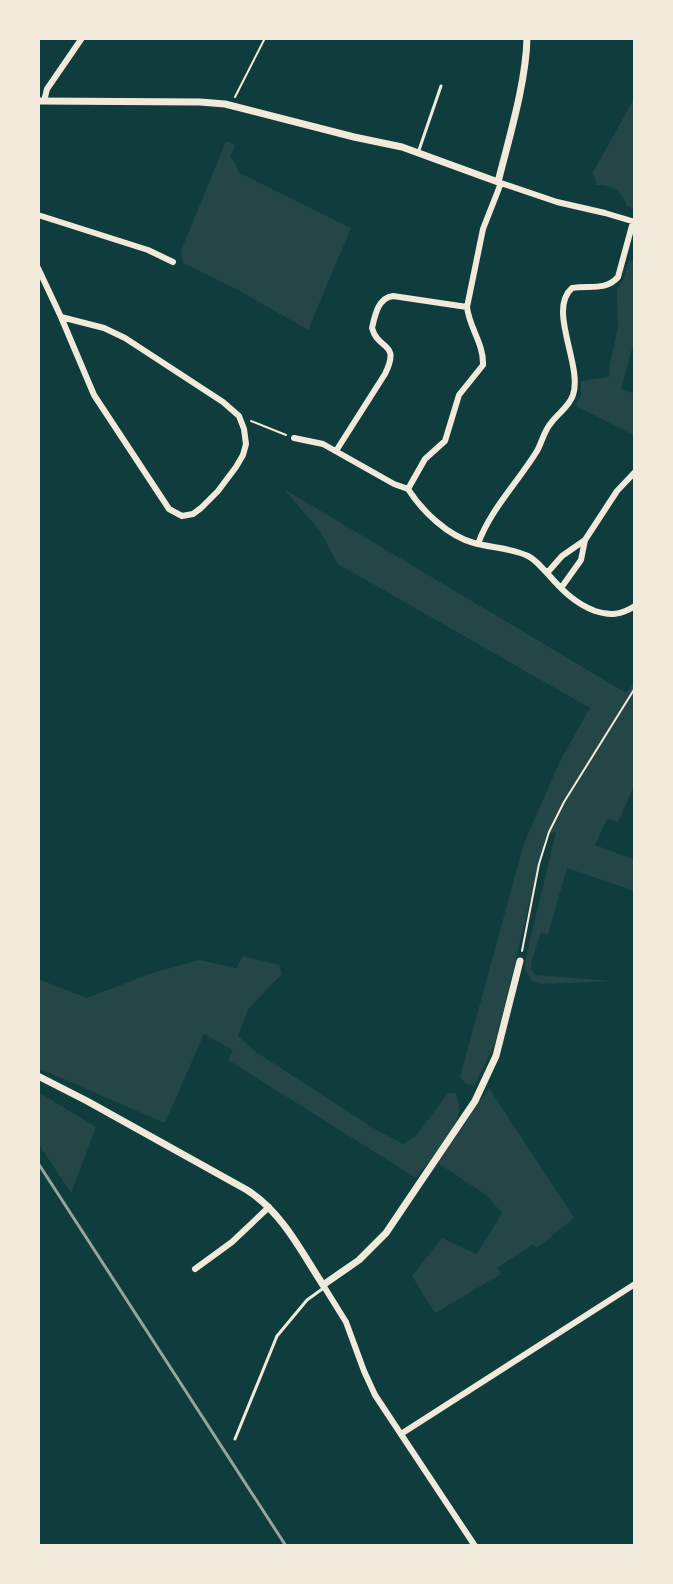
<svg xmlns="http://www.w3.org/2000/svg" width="673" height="1584" viewBox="0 0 673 1584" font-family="'Source Serif 4',serif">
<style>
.green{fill:#244646}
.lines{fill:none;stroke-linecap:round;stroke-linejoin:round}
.path{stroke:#f1e9da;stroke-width:2}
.service{stroke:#f1e9da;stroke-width:3}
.minor{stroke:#f1e9da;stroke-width:6}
.tertiary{stroke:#f1e9da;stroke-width:7}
.rail{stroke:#97a49c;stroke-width:3}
</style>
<rect width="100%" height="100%" fill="#0f3d3e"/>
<path class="green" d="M 635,97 L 635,209 L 627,206 C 622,191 612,184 596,185 L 595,177 L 592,174 Z
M 226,141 L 235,145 L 230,157 L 235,163 L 238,172 L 351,228 L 308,330 L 240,291 L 183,263 L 181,251 Z
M 629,260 L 635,262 L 635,338 L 621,389 L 635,394 L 635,436 L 576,406 L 581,394 L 581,381 L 609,377 L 610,364 L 618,327 L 617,289 L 624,278 Z
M 284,489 L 626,693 L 635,682 L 635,784 L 618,822 L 607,819 L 595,845 L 635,860 L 635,891 L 567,868 L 548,934 L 541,932 L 531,963 L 531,970 L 536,975 L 613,981 L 540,984 L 532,981 L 526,971 L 525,961 L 556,832 L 546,835 L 495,1044 L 474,1086 L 466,1084 L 460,1077 L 524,843 L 562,757 L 590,708 L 338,564 L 320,531 Z
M 243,956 L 279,965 L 282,974 L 249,1008 L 238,1036 L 253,1050 L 375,1129 L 403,1144 L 416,1136 L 448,1093 L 455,1093 C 458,1099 460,1104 459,1111 C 456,1131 429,1161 416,1178 L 228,1060 L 233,1050 L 204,1034 L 165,1123 L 38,1068 L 38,979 L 87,998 L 152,973 L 199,960 L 236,968 Z
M 489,1088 L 574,1218 L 537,1248 L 533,1244 L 497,1268 L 501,1274 L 435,1313 L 412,1276 L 442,1238 L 477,1254 L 502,1213 L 486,1195 L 438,1163 Z
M 38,1092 L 96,1127 L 71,1193 L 38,1143 Z"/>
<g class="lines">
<path class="path" d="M 235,97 L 265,38
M 251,421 L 286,435
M 522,951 L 539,864 L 549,832 L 564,802 L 635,688"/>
<path class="service" d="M 419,150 L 441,86
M 235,1439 L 277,1336 L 307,1300 L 325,1287"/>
<path class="minor" d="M 44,101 L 47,89 L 82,38
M 498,182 L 557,202 L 605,213 L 635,222
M 38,215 L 148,250 L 173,262
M 38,268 L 61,317 L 94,395 L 169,509 L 182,516 L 193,514 L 201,508 L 218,491 L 236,467 L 243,455 L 246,444 L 244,429 L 239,416 L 223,402 L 125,338 L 104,328 L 61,317
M 294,438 L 323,444 L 394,484 L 408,489
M 336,451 L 385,374 C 401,341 378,351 372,328 C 375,315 378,298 393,296 L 467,307
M 408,489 L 425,459 L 445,441 L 459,395 L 483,365 C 484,344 469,327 467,307 L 483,229 L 501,183
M 408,489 C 422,511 448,536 474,543 C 492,548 512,548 528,556 C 536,560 541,567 547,573 C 561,589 574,603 595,611 C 610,616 621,615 635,606
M 478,544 C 490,510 518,482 537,451 C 542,442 544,431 551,423 C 558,413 569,407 573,395 C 583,365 547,310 572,288 C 589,285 606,291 618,277 L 633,222
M 547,573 L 562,556 L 585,540 L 617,491 L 635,472
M 561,588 L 581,560 L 585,540
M 195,1269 L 232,1242 L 269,1207
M 323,1285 L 346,1322 L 364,1371 L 375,1395 L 475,1546
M 401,1434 L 635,1284"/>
<path class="tertiary" d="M 38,101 L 200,102 L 225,104 L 354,137 L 402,147 L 498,182 C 509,138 526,83 527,38
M 38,1076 L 87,1101 L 247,1190 C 282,1212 301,1251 323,1285 L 359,1260 L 386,1233 L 475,1101 L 496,1056 L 520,961"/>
<path class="rail" d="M 38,1163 L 286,1546"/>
</g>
<rect width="673" height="1584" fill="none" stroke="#f1e9da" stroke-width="80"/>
</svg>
